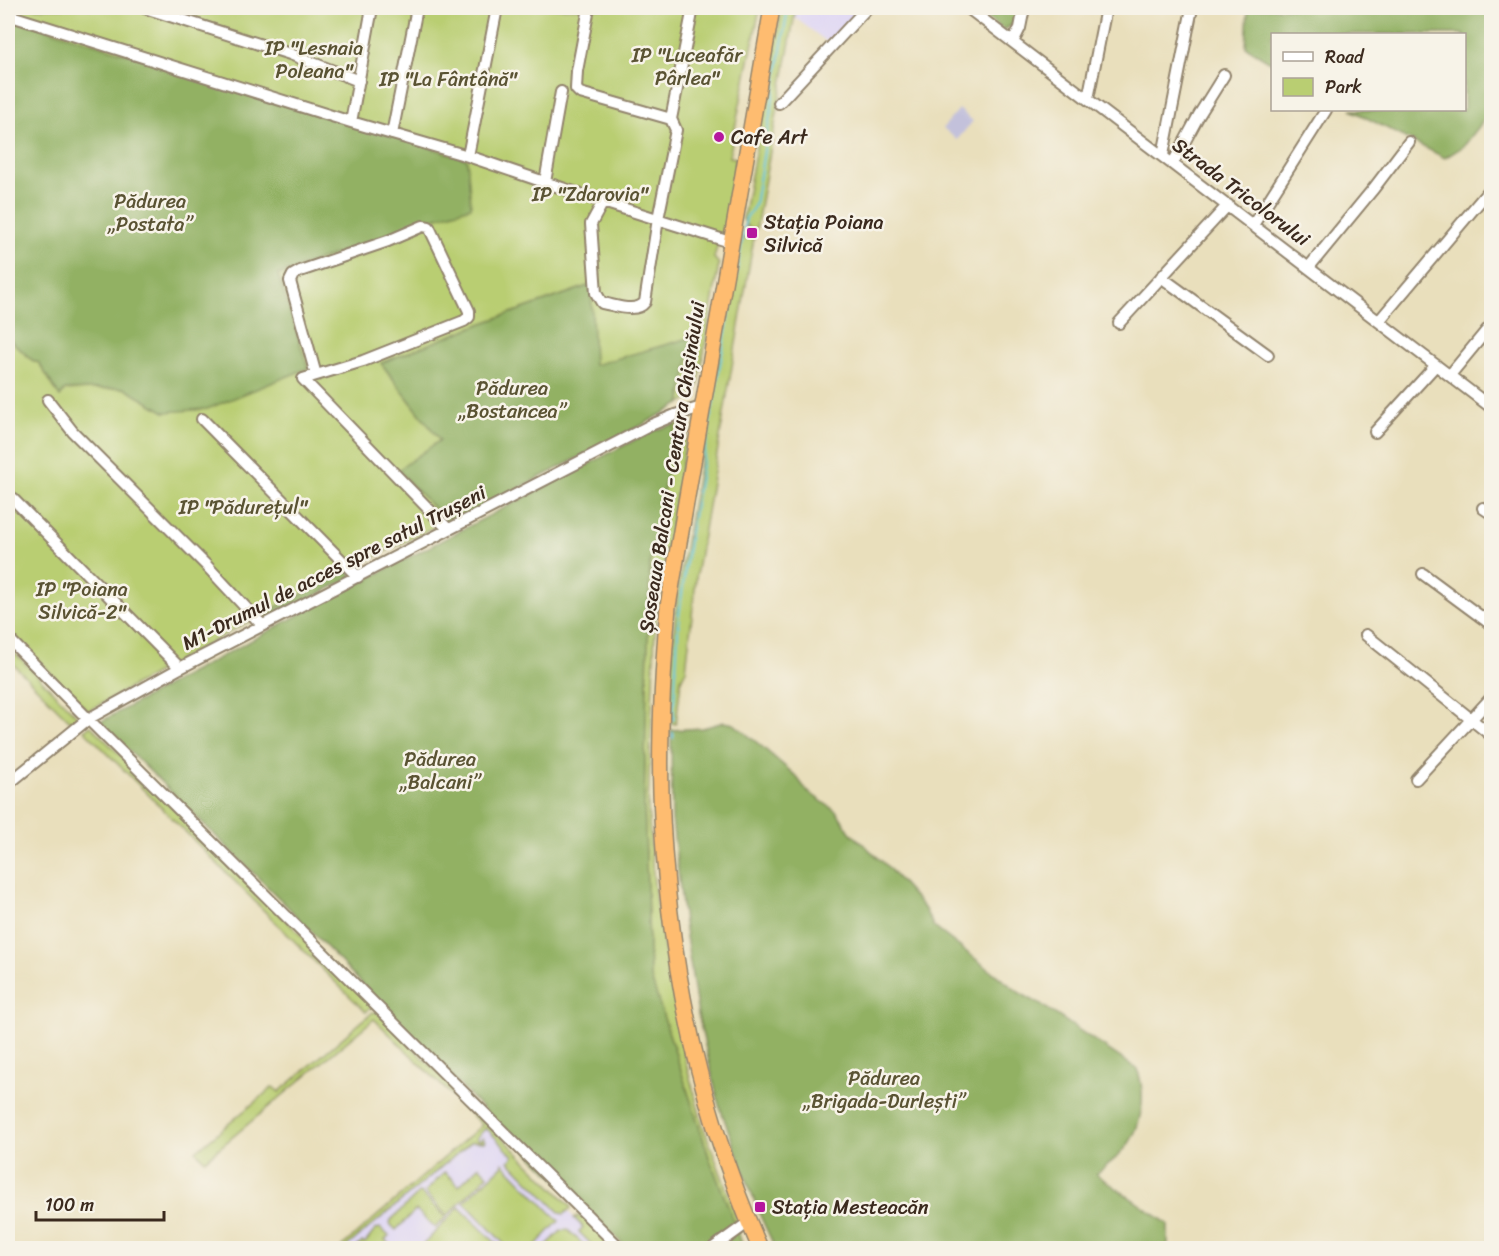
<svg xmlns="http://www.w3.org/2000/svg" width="1499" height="1256" viewBox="0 0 1499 1256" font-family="Sriracha,sans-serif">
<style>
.built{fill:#ded5f5}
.industrial{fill:#c3c1db}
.green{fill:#b9ce72;stroke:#7a7c48;stroke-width:1.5}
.forest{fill:#92b164;stroke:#666e41;stroke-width:1.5}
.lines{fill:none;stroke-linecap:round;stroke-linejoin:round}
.stream{stroke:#65c6e3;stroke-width:2}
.minor-casing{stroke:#92846d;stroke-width:14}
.highway-casing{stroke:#92846d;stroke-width:18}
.minor{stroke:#fff;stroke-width:10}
.highway{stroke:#febc70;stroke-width:15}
.poi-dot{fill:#b5179e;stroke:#f7f3e8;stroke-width:2}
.labels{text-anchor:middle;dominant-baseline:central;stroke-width:5;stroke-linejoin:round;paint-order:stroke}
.park-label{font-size:20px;fill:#5a5333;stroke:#f7f3e8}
.poi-label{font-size:20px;fill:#3b2a1e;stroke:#f7f3e8;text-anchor:start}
.street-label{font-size:20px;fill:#3b2a1e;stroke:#f7f3e8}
</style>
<rect width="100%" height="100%" fill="#f7f3e8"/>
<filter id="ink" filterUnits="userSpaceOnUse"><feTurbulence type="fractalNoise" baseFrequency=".0167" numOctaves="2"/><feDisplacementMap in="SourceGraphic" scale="12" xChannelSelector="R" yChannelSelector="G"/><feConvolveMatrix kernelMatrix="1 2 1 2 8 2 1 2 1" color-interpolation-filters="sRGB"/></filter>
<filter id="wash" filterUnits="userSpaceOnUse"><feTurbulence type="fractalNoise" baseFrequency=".008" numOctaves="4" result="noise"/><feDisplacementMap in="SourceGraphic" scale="24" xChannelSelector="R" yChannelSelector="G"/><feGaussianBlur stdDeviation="1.35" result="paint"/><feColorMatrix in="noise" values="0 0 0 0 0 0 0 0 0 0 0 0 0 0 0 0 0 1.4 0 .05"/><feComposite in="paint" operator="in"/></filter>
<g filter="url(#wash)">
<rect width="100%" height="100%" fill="#e9dfbc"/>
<path class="built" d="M 796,8 L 863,8 L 830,44 L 794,17 Z
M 486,1128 L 604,1248 L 345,1248 L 476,1138 Z"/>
<path class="industrial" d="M 959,109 L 973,121 L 957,140 L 943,128 Z"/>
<path class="green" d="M 8,8 L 760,8 L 729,157 L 736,158 L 725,229 L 722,233 L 716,234 L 718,243 L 714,258 L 719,264 L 698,386 L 689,398 L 680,404 L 692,337 L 594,366 L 590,285 L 483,323 L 381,363 L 440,440 L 446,521 L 257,617 L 88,711 L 8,630 L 8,338 L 32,360 L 39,363 L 60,397 L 65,390 L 124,388 L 165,412 L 278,275 L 431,219 L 470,207 L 8,17 Z
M 782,8 L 796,8 L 756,229 L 747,227 L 743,219 Z
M 745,237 L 754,238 L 697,570 L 686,670 L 681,680 L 676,724 L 671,723 L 671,668 L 677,595 L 737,248 Z
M 676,424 L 685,428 L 687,433 L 659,593 L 655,626 L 648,805 L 651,852 L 656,904 L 685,1060 L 703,1126 L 737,1217 L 735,1228 L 709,1157 L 650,976 L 644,802 L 650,562 Z
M 8,646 L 78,717 L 72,723 L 8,659 Z
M 91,726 L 372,1006 L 366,1012 L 331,978 L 84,730 Z
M 373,1012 L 377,1012 L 570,1205 L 571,1208 L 564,1214 L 560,1213 L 509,1161 L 513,1156 L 486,1128 L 476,1138 L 479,1141 L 483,1137 L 485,1142 L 471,1142 L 345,1248 L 340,1248 L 482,1125 L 374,1019 L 205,1160 L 196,1151 L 273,1087 L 279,1092 Z
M 503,1163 L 559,1221 L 533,1248 L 508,1248 L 464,1202 L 502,1166 Z
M 479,1166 L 488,1175 L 447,1216 L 425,1192 L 445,1172 L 459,1186 Z
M 420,1192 L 446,1217 L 435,1228 L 416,1210 L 396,1230 L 390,1224 L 391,1220 Z
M 459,1207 L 501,1248 L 420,1248 Z
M 578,1216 L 584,1218 L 616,1248 L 595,1248 L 579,1232 L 583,1227 L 574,1218 Z
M 380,1228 L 389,1236 L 385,1240 L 393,1248 L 356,1248 L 362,1242 L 365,1243 L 376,1229 Z
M 567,1229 L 587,1248 L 544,1248 L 561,1231 Z"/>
<path class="forest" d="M 973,8 L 1018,8 L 1014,24 L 1004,30 Z
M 1248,8 L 1491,8 L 1491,111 L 1464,146 L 1445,158 L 1351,110 L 1464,110 L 1464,34 L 1272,34 L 1272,63 L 1246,47 Z
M 8,17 L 467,159 L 471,207 L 431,219 L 278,275 L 308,368 L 207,409 L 165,412 L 124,388 L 65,390 L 60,397 L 39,363 L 32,360 L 8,338 Z
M 591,285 L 594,365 L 693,337 L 680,404 L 642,425 L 449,524 L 398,470 L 440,440 L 381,363 L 483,323 Z
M 676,424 L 650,562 L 644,802 L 650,975 L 709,1157 L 744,1248 L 627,1248 L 473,1099 L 287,906 L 100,722 L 304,612 L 652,431 Z
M 348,571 L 353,577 L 264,621 L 257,617 Z
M 724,722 L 734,724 L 760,745 L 796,776 L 807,791 L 837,812 L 850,832 L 886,865 L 924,908 L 934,927 L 1020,993 L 1043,1006 L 1137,1069 C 1148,1097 1141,1135 1118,1156 C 1111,1163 1103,1168 1096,1174 L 1168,1224 L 1168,1245 L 1166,1248 L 775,1248 L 759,1213 L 719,1105 L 698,1015 L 684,923 L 672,819 L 671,730 L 703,728 Z"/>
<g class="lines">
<path class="stream" d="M 673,720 L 679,615 L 690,533 L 746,218 L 755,205 L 788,8
M 673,738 L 673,733"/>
</g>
</g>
<g filter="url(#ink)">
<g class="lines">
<g class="minor-casing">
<path id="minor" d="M 145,8 L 290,54 L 359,81
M 589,8 L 577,71 L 576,89 L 580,93 L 671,119
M 968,8 L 1492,408
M 8,15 L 351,122 L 468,156 L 603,202 L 730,242
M 1013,42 L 1020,28 L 1024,8
M 1088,99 L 1106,8
M 779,103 L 867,8
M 351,122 L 372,8
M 392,134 L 417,8
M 1163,155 L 1192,8
M 468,156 L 497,8
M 1173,163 L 1199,115 L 1224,75
M 545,182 L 561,92
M 603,202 L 591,224 L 596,293 L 602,303 C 615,305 636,314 645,302 L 658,219 L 676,130 L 671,119 L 693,8
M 1253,225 L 1326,110
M 1309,267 L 1374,188 L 1409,142
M 1161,277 L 1268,355
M 1379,321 L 1492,187
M 1119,323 L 1228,205
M 316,375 L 290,281 L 293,275 L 300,271 L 388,241 L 423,226 L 429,227 L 469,311 L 469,317 L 464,321 L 363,361 L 303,379 L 448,529
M 1450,375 L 1492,324
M 48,400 L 73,432 L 206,565 L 262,625
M 202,419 L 358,577
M 1375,432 L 1436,365
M 8,494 L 180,668
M 1483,508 L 1492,514
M 1423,574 L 1492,625
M 1366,635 L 1492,736
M 8,638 L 88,719 L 180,668 L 651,425 L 675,415 L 702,407
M 1416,779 L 1492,697
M 8,784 L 88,719 L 620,1248
M 713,1248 L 749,1222"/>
</g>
<g class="highway-casing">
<path id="highway" d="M 760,1248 C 697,1105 666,949 661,793 C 659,730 663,668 668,606 L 772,8"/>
</g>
<use href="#minor" class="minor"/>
<use href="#highway" class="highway"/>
</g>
</g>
<g class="poi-dot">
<circle cx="719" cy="137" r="6"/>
<rect x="746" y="227" width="12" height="12" rx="3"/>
<rect x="754" y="1201" width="12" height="12" rx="3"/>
</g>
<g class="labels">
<g class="park-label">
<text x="314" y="48">IP "Lesnaia<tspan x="314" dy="23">Poleana"</tspan></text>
<text x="687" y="55">IP "Luceafăr<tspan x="687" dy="23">Pârlea"</tspan></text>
<text x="448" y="79">IP "La Fântână"</text>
<text x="590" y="194">IP "Zdarovia"</text>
<text x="150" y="201">Pădurea<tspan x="150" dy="23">„Postata”</tspan></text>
<text x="512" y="388">Pădurea<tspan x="512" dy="23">„Bostancea”</tspan></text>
<text x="243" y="507">IP "Pădurețul"</text>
<text x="82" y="589">IP "Poiana<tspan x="82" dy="23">Silvică-2"</tspan></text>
<text x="440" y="759">Pădurea<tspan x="440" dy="23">„Balcani”</tspan></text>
<text x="884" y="1078">Pădurea<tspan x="884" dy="23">„Brigada-Durlești”</tspan></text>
</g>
<g class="poi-label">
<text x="731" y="137">Cafe Art</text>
<text x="764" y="222">Stația Poiana<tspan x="764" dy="23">Silvică</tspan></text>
<text x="772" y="1207">Stația Mesteacăn</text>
</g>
<g class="street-label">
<text transform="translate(1241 192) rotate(37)">Strada Tricolorului</text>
<text transform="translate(672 467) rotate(-81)">Șoseaua Balcani - Centura Chișinăului</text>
<text transform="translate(334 568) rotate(-27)">M1-Drumul de acces spre satul Trușeni</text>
</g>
</g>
<rect width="1499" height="1256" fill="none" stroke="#f7f3e8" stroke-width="30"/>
<rect x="1271" y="33" width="195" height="78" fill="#f7f3e8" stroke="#aca397" stroke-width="1.5"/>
<rect x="1283" y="52" width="30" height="9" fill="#ffffff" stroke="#aca397" stroke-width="1.5"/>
<text x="1325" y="63" font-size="18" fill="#3b2a1e">Road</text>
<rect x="1283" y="78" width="30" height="18" fill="#b9ce72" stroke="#aca397" stroke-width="1.5"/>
<text x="1325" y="93" font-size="18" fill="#3b2a1e">Park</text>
<path d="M36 1211v9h128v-9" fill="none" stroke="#3b2a1e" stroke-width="3"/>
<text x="45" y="1211" font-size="18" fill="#3b2a1e" stroke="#f7f3e8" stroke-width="4.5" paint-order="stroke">100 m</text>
</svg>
